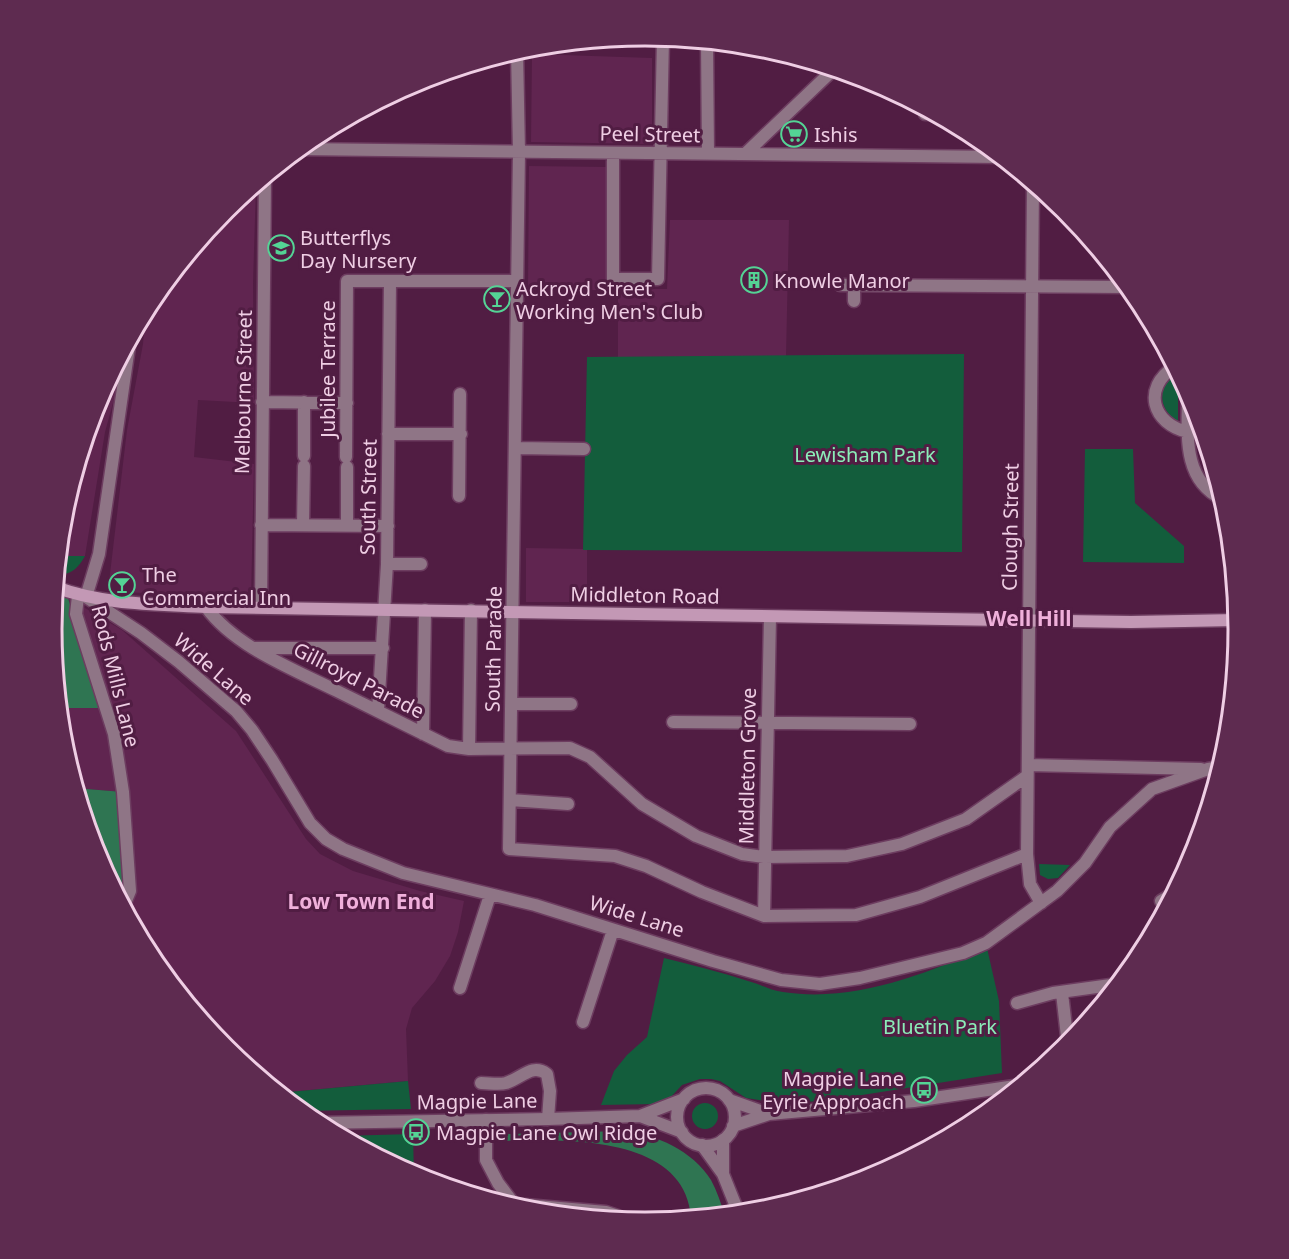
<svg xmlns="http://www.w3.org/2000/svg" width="1289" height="1259" viewBox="0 0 1289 1259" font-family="'Noto Sans',sans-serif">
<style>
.built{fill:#602550}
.green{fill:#135d3c}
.forest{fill:#2f7552}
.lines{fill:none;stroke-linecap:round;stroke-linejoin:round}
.minor-casing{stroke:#6d3d60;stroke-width:15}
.tertiary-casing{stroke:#6d3d60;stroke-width:15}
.secondary-casing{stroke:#6d3d60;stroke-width:15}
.minor{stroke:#8f7586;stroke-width:12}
.tertiary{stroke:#8f7586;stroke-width:12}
.secondary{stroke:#c398b5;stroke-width:12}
.labels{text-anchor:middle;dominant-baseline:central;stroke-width:6;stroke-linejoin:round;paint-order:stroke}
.street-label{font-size:20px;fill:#efcee4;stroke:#511d43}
.poi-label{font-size:20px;fill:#efcee4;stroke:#511d43;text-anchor:start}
.park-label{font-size:20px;fill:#8bedb8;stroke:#511d43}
.neighbourhood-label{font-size:21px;font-weight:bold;fill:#f0b0db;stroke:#511d43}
.rim{fill:none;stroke:#efcee4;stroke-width:3}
</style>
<rect width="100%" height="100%" fill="#511d43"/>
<path class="built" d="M 532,54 L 652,58 L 652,144 L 531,142 Z
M 529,166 L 606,167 L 606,232 L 608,290 L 528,290 Z
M 256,185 L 253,283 L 254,403 L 198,400 L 194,457 L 254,464 L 251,599 L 108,591 L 127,430 L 143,344 L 146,309 L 151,299 L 225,210 Z
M 670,220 L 789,220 L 786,356 L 618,358 L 618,289 L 667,289 Z
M 122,354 L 116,392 L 105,432 L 85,556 L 58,556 L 62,513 L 96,402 Z
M 526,548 L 587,549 L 587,602 L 526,602 Z
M 68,598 L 122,630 L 236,731 L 306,839 L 320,854 L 353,871 L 420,891 L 464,901 L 458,932 L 450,956 L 435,981 L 412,1008 L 406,1029 L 408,1081 L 278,1093 L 225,1049 L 151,959 L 120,901 L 123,792 L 75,788 L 62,745 L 59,708 L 101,708 Z"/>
<path class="green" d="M 964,354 L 962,552 L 583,550 L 587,357 Z
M 1177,372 L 1178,375 L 1178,422 C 1158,409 1156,386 1177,372 Z
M 1085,449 L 1133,449 L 1135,503 L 1184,546 L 1184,563 L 1083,562 Z
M 58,556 L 85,556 C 78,568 71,576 56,574 Z
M 1039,864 L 1070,865 L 1058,878 L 1048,879 L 1040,875 Z
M 987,948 L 999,1001 L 1002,1073 L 824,1101 L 779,1103 L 746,1098 L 720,1081 L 711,1079 L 700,1079 L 682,1085 L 670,1098 L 656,1104 L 601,1105 L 614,1071 L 627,1055 L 647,1037 L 664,958 C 692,965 720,972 748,981 C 760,984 771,991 783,992 C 854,1003 923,974 987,948 Z
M 408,1081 L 411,1109 L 300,1111 L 278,1093 Z
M692 1116a13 13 0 1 1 26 0a13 13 0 1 1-26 0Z
M 413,1134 L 414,1176 L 339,1136 Z"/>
<path class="forest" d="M 55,593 L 68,598 L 102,708 L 59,708 L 51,629 Z
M 75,788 L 123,792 L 130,891 L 120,901 L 96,856 Z
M 623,1131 C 656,1134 693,1151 711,1180 C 717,1191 721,1204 725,1215 L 691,1218 C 685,1132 558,1140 496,1141 L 497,1137 L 505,1134 Z"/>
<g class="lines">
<g class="minor-casing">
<path id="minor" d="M 707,42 L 708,154
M 517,51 L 519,152 L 509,849 L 615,856 L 646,866 L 702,892 L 764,916 L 856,915 L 920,897 L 1027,854
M 925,114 L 933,114
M 299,149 L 1000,157
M 613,153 L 613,279 L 658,279 L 663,38
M 745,154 L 833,70
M 1033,184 L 1027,854 L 1030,884 L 1041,903
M 840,285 L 1127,287
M 854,301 L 854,285
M 130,340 L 99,554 L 86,597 L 141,633 L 179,662 L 236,711 L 252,730 L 272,760 L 310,823 L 326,839 L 343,849 L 403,873 L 535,905 L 713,961 L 781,980 L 820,984 L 860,978 L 963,953 L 986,943 L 1057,891 L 1085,863 L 1110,827 L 1152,789 L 1208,769 L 1220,767
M 1174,367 C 1142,388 1152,424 1188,432
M 1188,393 C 1188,432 1181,479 1222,499
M 262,402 L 347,403
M 388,434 L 461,434
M 515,448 L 584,449
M 304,456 L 304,402
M 346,457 L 347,281 L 517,281
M 347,467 L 347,526
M 459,496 L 460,394
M 261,525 L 388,526
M 303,525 L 304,466
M 387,564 L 421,564
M 78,596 L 76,614 L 114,734 L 123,792 L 130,891 L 123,908
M 206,607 C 235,647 293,669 337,691 C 374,709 411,728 448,746 L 469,749 L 570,748 L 590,757 L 642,804 L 696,836 L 742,854 L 764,857 L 847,856 L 902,844 L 966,819 L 1027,776
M 261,607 L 265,177
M 255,648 L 383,648
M 511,704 L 571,704
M 378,711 L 387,564 L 390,282
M 673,722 L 910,724
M 423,734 L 425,610
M 469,749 L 471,610
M 1028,765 L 1201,769
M 510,800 L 568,804
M 1161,901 L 1174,893
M 764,916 L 770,617
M 460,988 L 490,895
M 1062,993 L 1068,1045
M 1017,1003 L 1053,993 L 1118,984
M 583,1022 L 613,930
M 481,1083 C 489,1083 499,1085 506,1083 C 522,1078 532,1063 547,1074 L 550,1091 L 548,1119
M 486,1120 L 486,1160 L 498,1183 L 514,1204 L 606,1212 L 618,1216 L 618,1220
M 702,1145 L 723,1174 L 739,1214
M 723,1174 L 723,1140
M 820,1191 L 821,1193"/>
</g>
<g class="tertiary-casing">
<path id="tertiary" d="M677 1117a29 29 0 1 1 58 0a29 29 0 1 1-58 0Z
M 729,1100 L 769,1114
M 640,1116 L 682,1132
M 315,1123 L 548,1119 L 640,1116 L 684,1099
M 733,1126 L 769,1114 L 914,1101 L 1021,1085"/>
</g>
<g class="secondary-casing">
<path id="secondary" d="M 55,587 C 104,605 155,604 206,607 L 1131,622 L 1237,620"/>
</g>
<use href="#minor" class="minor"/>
<use href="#tertiary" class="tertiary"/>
<use href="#secondary" class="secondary"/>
</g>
<defs>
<g id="supermarket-ring" transform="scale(1.35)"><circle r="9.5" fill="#511d43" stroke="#54d395" stroke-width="1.5"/><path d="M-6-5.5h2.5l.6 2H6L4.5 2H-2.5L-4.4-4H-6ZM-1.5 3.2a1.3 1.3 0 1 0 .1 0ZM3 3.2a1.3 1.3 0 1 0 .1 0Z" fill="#54d395"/></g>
<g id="school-ring" transform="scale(1.35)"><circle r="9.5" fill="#511d43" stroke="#54d395" stroke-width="1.5"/><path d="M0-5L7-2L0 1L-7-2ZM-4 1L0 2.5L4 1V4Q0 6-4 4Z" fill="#54d395"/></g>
<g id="building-ring" transform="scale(1.35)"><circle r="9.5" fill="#511d43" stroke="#54d395" stroke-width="1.5"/><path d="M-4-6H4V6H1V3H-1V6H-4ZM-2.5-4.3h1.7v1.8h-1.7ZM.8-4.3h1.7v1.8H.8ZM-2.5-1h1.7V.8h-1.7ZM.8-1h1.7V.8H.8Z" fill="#54d395"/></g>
<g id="bar-ring" transform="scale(1.35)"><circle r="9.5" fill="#511d43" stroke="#54d395" stroke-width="1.5"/><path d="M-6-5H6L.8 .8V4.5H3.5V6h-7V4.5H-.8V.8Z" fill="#54d395"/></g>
<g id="bus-ring" transform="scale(1.35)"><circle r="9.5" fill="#511d43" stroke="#54d395" stroke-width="1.5"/><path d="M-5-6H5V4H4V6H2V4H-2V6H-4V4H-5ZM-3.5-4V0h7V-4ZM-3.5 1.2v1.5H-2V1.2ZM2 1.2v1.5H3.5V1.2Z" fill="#54d395"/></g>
</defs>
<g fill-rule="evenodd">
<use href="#supermarket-ring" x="794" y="134"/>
<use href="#school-ring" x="281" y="248"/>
<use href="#building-ring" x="754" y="280"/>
<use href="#bar-ring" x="497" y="299"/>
<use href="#bar-ring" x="122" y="585"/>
<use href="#bus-ring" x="924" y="1090"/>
<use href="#bus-ring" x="416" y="1132"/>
</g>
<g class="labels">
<g class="street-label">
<text transform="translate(650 134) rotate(1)">Peel Street</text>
<text transform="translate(327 369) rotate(-90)">Jubilee Terrace</text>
<text transform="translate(243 392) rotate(-89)">Melbourne Street</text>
<text transform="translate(368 497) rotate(-89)">South Street</text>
<text transform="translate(1010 527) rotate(-89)">Clough Street</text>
<text transform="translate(645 595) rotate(1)">Middleton Road</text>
<text transform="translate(493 649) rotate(-89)">South Parade</text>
<text transform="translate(214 669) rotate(41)">Wide Lane</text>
<text transform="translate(116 676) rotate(76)">Rods Mills Lane</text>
<text transform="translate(359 680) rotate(27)">Gillroyd Parade</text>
<text transform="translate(747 766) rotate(-89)">Middleton Grove</text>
<text transform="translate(637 916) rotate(17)">Wide Lane</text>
<text transform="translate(477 1101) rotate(-1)">Magpie Lane</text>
</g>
<g class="poi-label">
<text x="814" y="134">Ishis</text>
<text x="300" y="237">Butterflys<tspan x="300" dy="23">Day Nursery</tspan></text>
<text x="774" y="280">Knowle Manor</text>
<text x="516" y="288">Ackroyd Street<tspan x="516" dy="23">Working Men's Club</tspan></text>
<text x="142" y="574">The<tspan x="142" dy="23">Commercial Inn</tspan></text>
<text x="904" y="1078" text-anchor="end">Magpie Lane<tspan x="904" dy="23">Eyrie Approach</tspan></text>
<text x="436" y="1132">Magpie Lane Owl Ridge</text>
</g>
<g class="park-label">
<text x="865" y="454">Lewisham Park</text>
<text x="940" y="1026">Bluetin Park</text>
</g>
<g class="neighbourhood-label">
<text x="1029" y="618">Well Hill</text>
<text x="361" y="901">Low Town End</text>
</g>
</g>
<path d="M0 0H1289V1259H0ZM62 629a583 583 0 1 1 1166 0a583 583 0 1 1-1166 0Z" fill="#5e2b50" fill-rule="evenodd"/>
<path class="rim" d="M62 629a583 583 0 1 1 1166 0a583 583 0 1 1-1166 0Z"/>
</svg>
